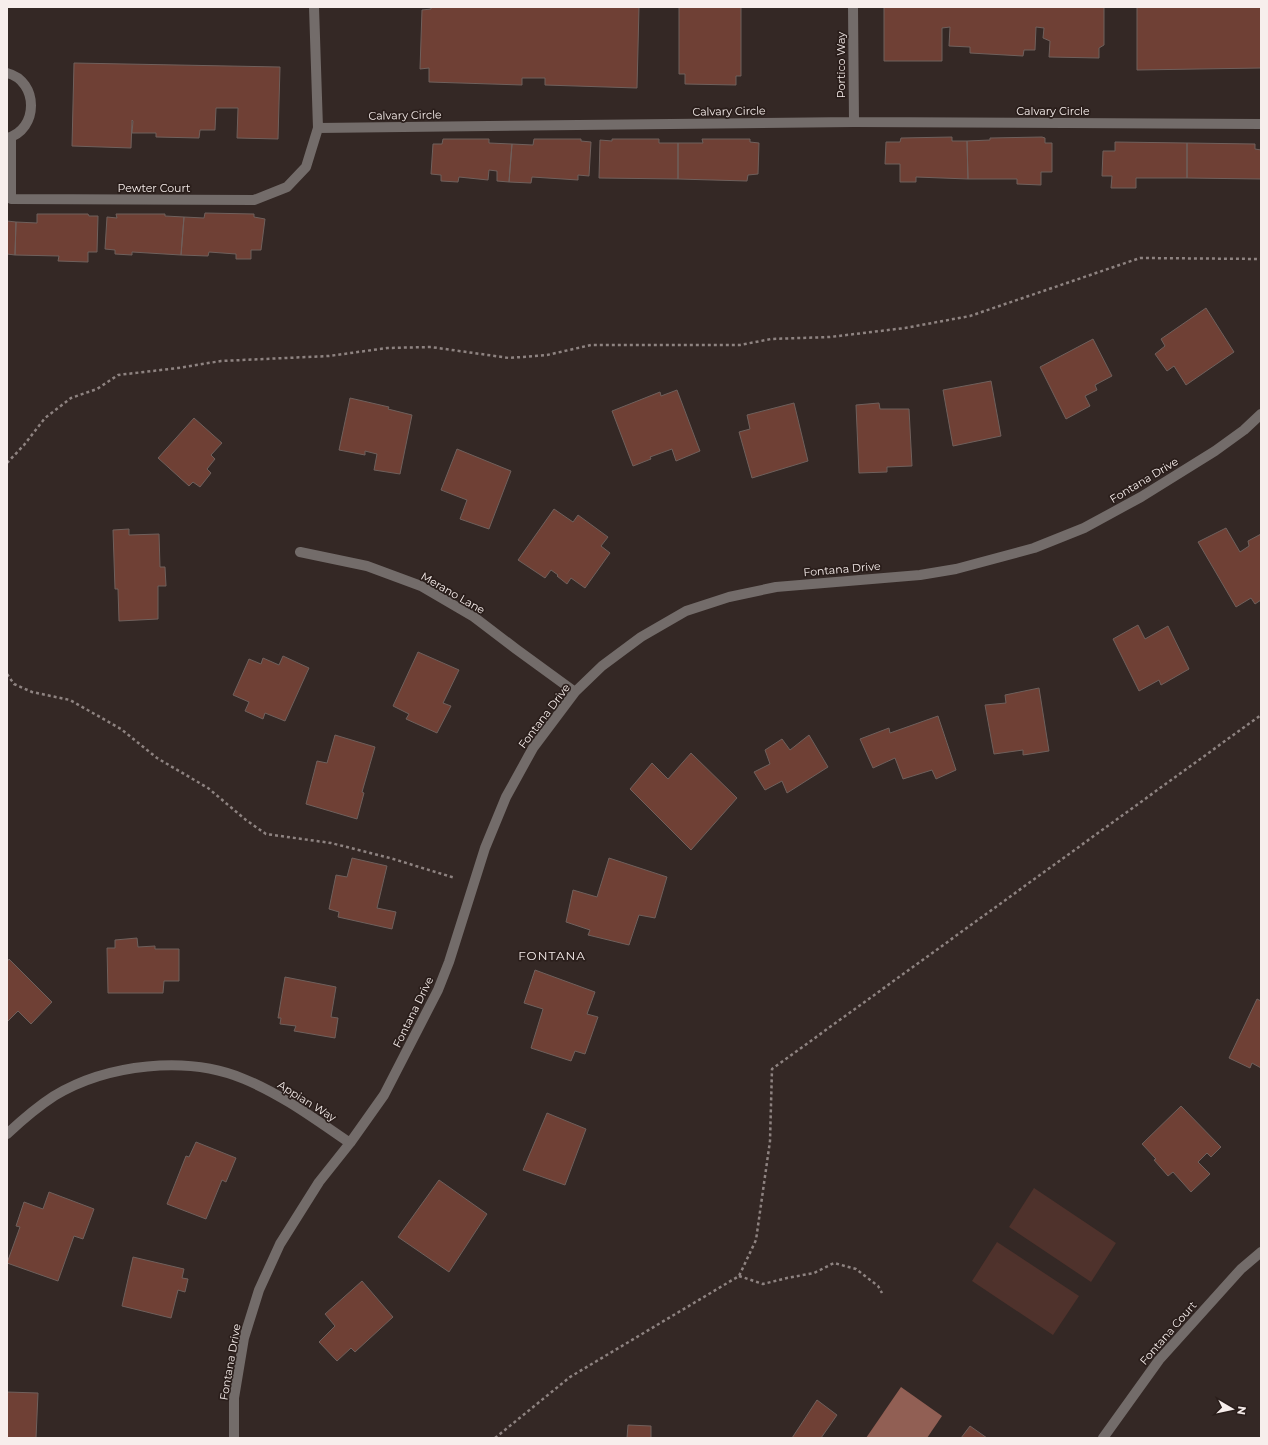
<svg xmlns="http://www.w3.org/2000/svg" width="1268" height="1445" viewBox="0 0 1268 1445" font-family="Montserrat,sans-serif">
<style>
.green{fill:#4f322c}
.water{fill:#915f54}
.building{fill:#6f4035;stroke:#6f605c}
.lines{fill:none;stroke-linecap:round;stroke-linejoin:round}
.path{stroke:#8e8381;stroke-width:2.5;stroke-dasharray:3 3;stroke-linecap:butt}
.minor{stroke:#736c6a;stroke-width:10}
.labels{text-anchor:middle;dominant-baseline:central;stroke-width:3.5;stroke-linejoin:round;paint-order:stroke}
.street-label{font-size:11px;fill:#f7eeec;stroke:#2a1e1b}
.neighbourhood-label{font-size:12px;letter-spacing:1px;fill:#f7eeec;stroke:#2a1e1b}
</style>
<rect width="100%" height="100%" fill="#342825"/>
<path class="green" d="M 1034,1188 L 1116,1243 L 1091,1282 L 1009,1227 Z
M 997,1242 L 1079,1296 L 1053,1335 L 972,1281 Z"/>
<path class="water" d="M 901,1387 L 942,1416 L 927,1438 L 866,1438 Z"/>
<path class="building" d="M 431,7 L 639,7 L 637,88 L 545,85 L 545,78 L 522,78 L 522,85 L 429,82 L 429,68 L 420,69 L 422,10 L 431,9 Z
M 679,7 L 741,7 L 741,76 L 736,76 L 736,85 L 685,84 L 685,74 L 679,74 Z
M 884,7 L 1104,7 L 1104,45 L 1099,48 L 1099,58 L 1049,57 L 1050,41 L 1043,38 L 1044,28 L 1036,27 L 1035,50 L 1024,50 L 1023,56 L 970,53 L 970,47 L 949,46 L 950,27 L 942,28 L 942,61 L 884,61 Z
M 1137,7 L 1261,7 L 1261,68 L 1137,70 Z
M 74,63 L 280,67 L 278,139 L 237,138 L 238,108 L 216,108 L 215,130 L 200,130 L 199,138 L 156,137 L 156,133 L 132,133 L 133,121 L 132,120 L 131,148 L 72,146 Z
M 952,137 L 952,141 L 967,141 L 968,179 L 916,177 L 916,182 L 900,182 L 900,164 L 885,164 L 886,142 L 900,142 L 901,138 Z
M 1042,137 L 1045,138 L 1045,143 L 1052,143 L 1052,172 L 1041,172 L 1041,185 L 1017,184 L 1017,179 L 968,179 L 967,141 L 990,140 L 990,138 Z
M 443,139 L 489,139 L 489,143 L 512,144 L 509,182 L 497,181 L 497,171 L 489,170 L 488,180 L 459,177 L 458,182 L 441,181 L 441,175 L 431,174 L 433,144 L 442,144 Z
M 534,139 L 581,139 L 581,141 L 591,142 L 589,176 L 578,175 L 578,180 L 532,177 L 531,183 L 509,182 L 512,144 L 533,145 Z
M 612,139 L 659,139 L 659,143 L 678,143 L 678,179 L 599,178 L 600,140 L 612,141 Z
M 702,139 L 750,139 L 750,142 L 759,143 L 758,174 L 748,175 L 747,181 L 678,179 L 678,143 L 703,143 Z
M 1115,142 L 1187,143 L 1187,178 L 1136,178 L 1136,188 L 1111,188 L 1112,176 L 1102,176 L 1103,151 L 1115,151 Z
M 1187,143 L 1255,144 L 1255,149 L 1261,150 L 1261,179 L 1187,178 Z
M 205,213 L 254,214 L 254,217 L 265,219 L 261,250 L 251,250 L 251,259 L 236,259 L 236,254 L 209,252 L 208,256 L 181,255 L 184,217 L 204,218 Z
M 37,214 L 88,214 L 89,216 L 98,216 L 97,252 L 88,252 L 88,262 L 58,261 L 59,256 L 15,255 L 16,222 L 37,223 Z
M 116,214 L 165,214 L 165,216 L 184,217 L 181,255 L 132,252 L 132,255 L 115,254 L 115,250 L 105,249 L 107,217 L 117,218 Z
M 7,221 L 16,222 L 15,255 L 7,254 Z
M 1206,308 L 1234,352 L 1186,385 L 1174,366 L 1167,371 L 1155,354 L 1165,346 L 1161,339 Z
M 1093,339 L 1112,376 L 1095,385 L 1097,390 L 1085,396 L 1090,406 L 1066,419 L 1040,367 Z
M 991,381 L 1001,436 L 953,446 L 943,390 Z
M 677,390 L 700,451 L 676,461 L 672,449 L 650,457 L 651,459 L 633,466 L 612,411 L 660,392 L 661,396 Z
M 350,398 L 389,407 L 388,409 L 412,415 L 400,474 L 374,470 L 377,454 L 365,451 L 365,455 L 339,450 Z
M 794,403 L 808,461 L 752,478 L 739,432 L 750,429 L 747,415 Z
M 879,403 L 880,409 L 909,409 L 912,466 L 887,467 L 887,472 L 859,473 L 856,405 Z
M 194,418 L 222,443 L 211,455 L 215,459 L 207,469 L 211,473 L 200,487 L 193,482 L 189,486 L 158,458 Z
M 457,449 L 511,471 L 489,529 L 460,519 L 467,500 L 441,490 Z
M 554,509 L 573,522 L 578,515 L 608,537 L 601,546 L 610,553 L 585,588 L 571,578 L 567,584 L 557,576 L 558,575 L 551,570 L 545,578 L 518,560 Z
M 1226,528 L 1240,552 L 1249,546 L 1248,541 L 1261,534 L 1261,600 L 1255,604 L 1251,598 L 1236,607 L 1198,542 Z
M 129,529 L 129,535 L 159,534 L 160,567 L 165,567 L 166,586 L 158,586 L 158,619 L 119,621 L 118,589 L 115,589 L 113,530 Z
M 1138,625 L 1145,639 L 1168,626 L 1189,669 L 1161,685 L 1159,680 L 1139,691 L 1113,639 Z
M 418,652 L 459,670 L 443,703 L 451,706 L 437,733 L 406,719 L 409,714 L 393,706 Z
M 283,656 L 309,668 L 285,721 L 265,713 L 263,719 L 245,711 L 249,702 L 233,695 L 249,659 L 261,664 L 263,658 L 279,665 Z
M 1039,688 L 1049,751 L 1023,755 L 1023,750 L 994,754 L 985,705 L 1006,703 L 1005,695 Z
M 938,716 L 956,770 L 936,779 L 932,770 L 903,779 L 895,758 L 873,768 L 860,739 L 889,728 L 890,733 Z
M 335,735 L 375,747 L 362,792 L 364,793 L 357,819 L 306,804 L 317,761 L 327,763 Z
M 809,735 L 828,767 L 787,793 L 782,781 L 765,790 L 754,772 L 770,764 L 765,750 L 782,739 L 790,750 Z
M 691,753 L 737,798 L 691,850 L 630,789 L 652,763 L 668,779 Z
M 352,858 L 387,866 L 377,908 L 396,912 L 392,929 L 338,917 L 339,912 L 329,909 L 336,875 L 347,877 Z
M 609,858 L 667,877 L 655,918 L 639,915 L 629,945 L 588,935 L 590,930 L 566,922 L 573,890 L 597,897 Z
M 137,938 L 138,947 L 155,946 L 155,949 L 179,949 L 179,981 L 164,981 L 163,993 L 108,993 L 107,948 L 115,948 L 115,940 Z
M 9,959 L 52,1002 L 31,1024 L 18,1011 L 7,1022 L 7,962 Z
M 535,970 L 595,992 L 587,1014 L 598,1017 L 585,1054 L 575,1051 L 571,1061 L 531,1048 L 543,1009 L 524,1003 Z
M 285,977 L 336,987 L 331,1017 L 338,1018 L 335,1038 L 294,1031 L 296,1026 L 280,1024 L 281,1018 L 278,1018 Z
M 1257,999 L 1261,1001 L 1261,1068 L 1252,1063 L 1250,1068 L 1229,1058 Z
M 1181,1106 L 1221,1147 L 1211,1157 L 1207,1153 L 1198,1162 L 1210,1174 L 1191,1192 L 1173,1172 L 1168,1176 L 1154,1160 L 1156,1159 L 1142,1144 Z
M 547,1113 L 586,1129 L 565,1185 L 523,1170 Z
M 196,1142 L 236,1158 L 226,1182 L 222,1180 L 206,1219 L 167,1204 L 186,1156 L 189,1157 Z
M 439,1180 L 487,1214 L 449,1272 L 398,1237 Z
M 49,1192 L 94,1209 L 83,1239 L 74,1236 L 58,1281 L 7,1263 L 20,1227 L 16,1226 L 24,1202 L 43,1209 Z
M 133,1257 L 184,1269 L 182,1278 L 188,1279 L 185,1292 L 178,1290 L 171,1318 L 122,1306 Z
M 362,1281 L 393,1317 L 355,1352 L 351,1348 L 337,1361 L 319,1342 L 335,1326 L 325,1314 Z
M 7,1392 L 38,1393 L 36,1438 L 7,1438 Z
M 817,1400 L 837,1415 L 821,1438 L 792,1438 Z
M 628,1425 L 651,1426 L 651,1438 L 627,1438 Z
M 970,1426 L 987,1438 L 961,1438 Z"/>
<g class="lines">
<path class="path" d="M 7,463 L 24,445 L 45,418 L 71,398 L 97,389 L 118,375 L 178,368 L 221,361 L 329,356 L 387,348 L 431,347 L 509,358 L 547,355 L 591,345 L 740,345 L 771,339 L 830,337 L 905,328 L 970,316 L 1140,258 L 1261,259
M 7,674 L 14,684 L 32,692 L 70,700 L 121,729 L 157,758 L 208,788 L 246,820 L 266,834 L 331,843 L 390,858 L 455,878
M 739,1276 L 763,1284 L 787,1278 L 814,1273 L 834,1263 L 856,1269 L 878,1286 L 882,1293
M 495,1438 L 570,1377 L 739,1276 L 756,1240 L 770,1141 L 772,1069 L 1261,715"/>
<path class="minor" d="M 314,7 L 318,128 L 854,122 L 1261,124
M 853,7 L 854,122
M 7,73 C 39,81 39,130 7,138
M 11,137 L 11,199 L 254,200 L 287,187 L 306,167 L 318,128
M 300,552 L 367,566 L 421,586 L 474,617 L 516,649 L 575,692
M 7,1134 C 22,1120 37,1107 54,1096 C 107,1064 187,1055 244,1079 C 283,1095 316,1120 350,1143
M 234,1438 L 234,1398 L 244,1338 L 259,1290 L 280,1244 L 319,1182 L 350,1143 L 384,1095 L 438,990 L 449,962 L 485,848 L 506,797 L 533,748 L 575,692 L 602,666 L 641,637 L 686,611 L 729,597 L 776,587 L 920,575 L 956,569 L 1034,548 L 1084,528 L 1141,497 L 1215,451 L 1244,430 L 1261,414
M 1103,1438 L 1159,1360 L 1241,1269 L 1261,1252"/>
</g>
<g class="labels">
<g class="street-label">
<text transform="translate(841 65) rotate(-90)">Portico Way</text>
<text transform="translate(729 111) rotate(-1)">Calvary Circle</text>
<text x="1053" y="111">Calvary Circle</text>
<text transform="translate(405 115) rotate(-1)">Calvary Circle</text>
<text x="154" y="188">Pewter Court</text>
<text transform="translate(1144 480) rotate(-31)">Fontana Drive</text>
<text transform="translate(842 569) rotate(-5)">Fontana Drive</text>
<text transform="translate(453 593) rotate(30)">Merano Lane</text>
<text transform="translate(544 716) rotate(-53)">Fontana Drive</text>
<text transform="translate(413 1012) rotate(-64)">Fontana Drive</text>
<text transform="translate(307 1101) rotate(32)">Appian Way</text>
<text transform="translate(1168 1333) rotate(-49)">Fontana Court</text>
<text transform="translate(230 1362) rotate(-80)">Fontana Drive</text>
</g>
<g class="neighbourhood-label">
<text x="552" y="955">FONTANA</text>
</g>
</g>
<rect width="1268" height="1445" fill="none" stroke="#f7eeec" stroke-width="16"/>
<g transform="translate(1232 1409) rotate(99)" stroke="#2a1e1b" stroke-width="3" paint-order="stroke">
<path d="M0-3L7 15L0 10L-7 15Z" fill="#f7eeec"/>
<text y="-6" font-size="11" font-weight="bold" text-anchor="middle" fill="#f7eeec">N</text>
</g>
</svg>
